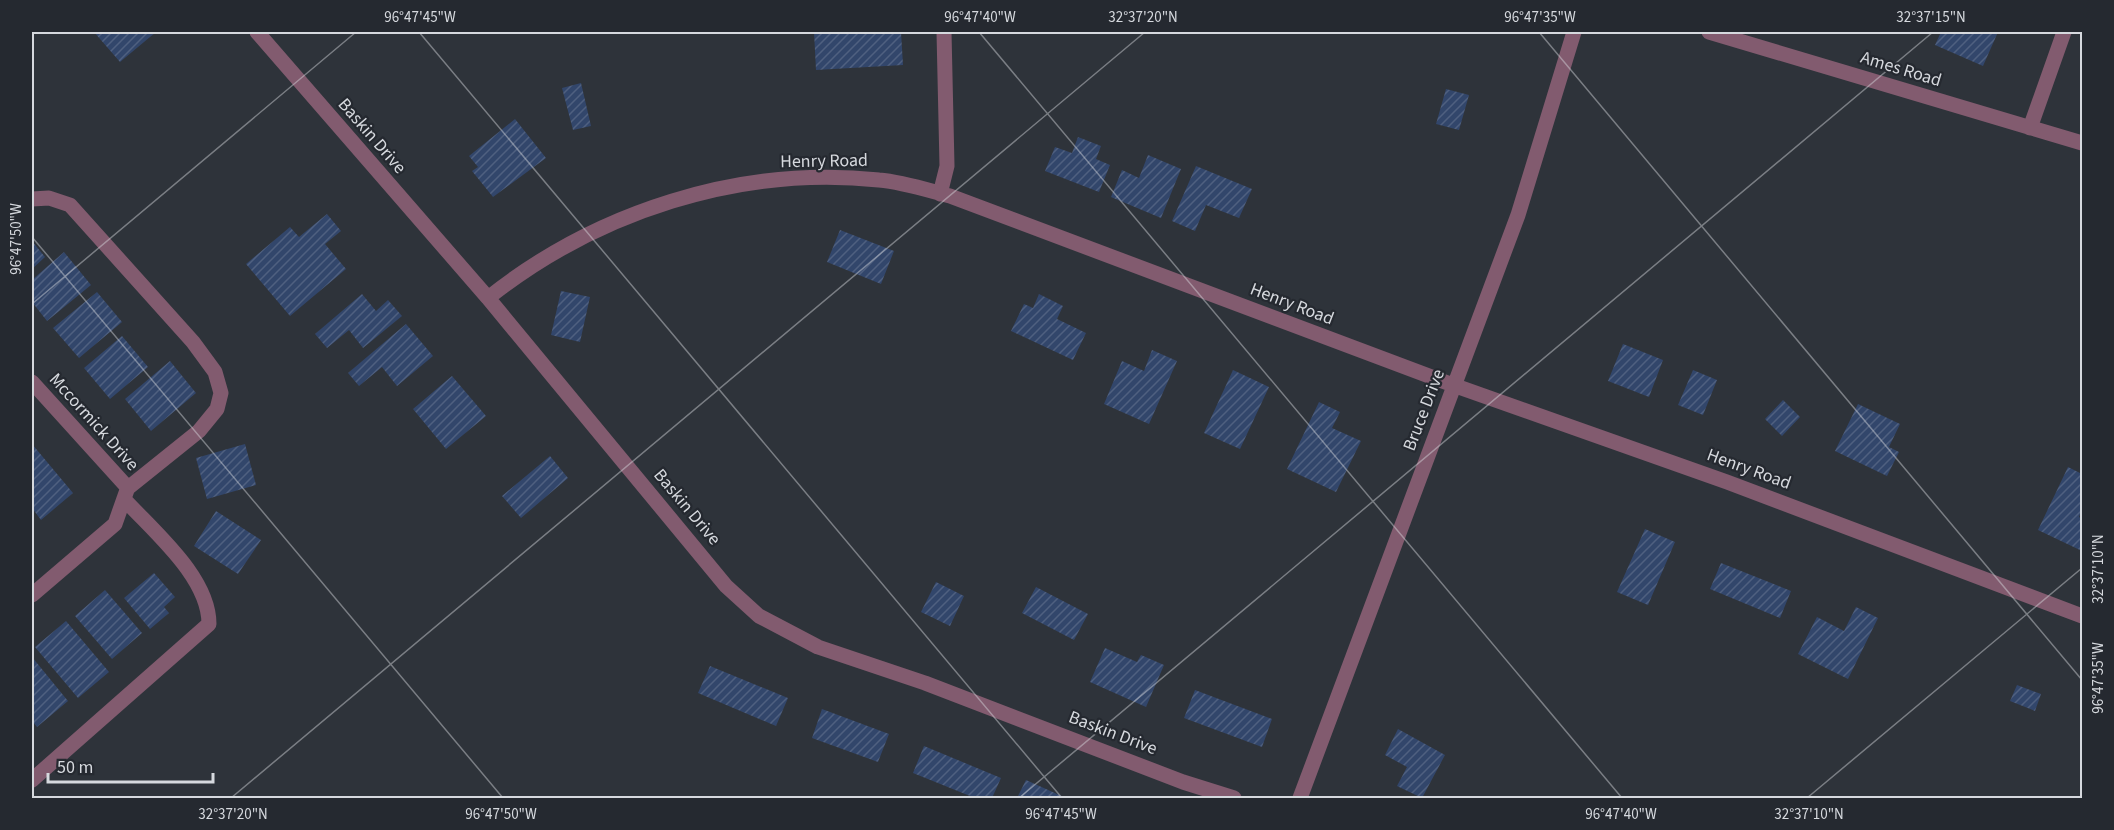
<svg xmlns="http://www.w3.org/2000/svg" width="2114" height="830" viewBox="0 0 2114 830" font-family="'Source Sans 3',sans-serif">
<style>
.building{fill:url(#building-hatch)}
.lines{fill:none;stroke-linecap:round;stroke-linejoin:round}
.minor{stroke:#825b6f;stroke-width:15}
.ticks{fill:none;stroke:#d6d9de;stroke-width:1.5;stroke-opacity:0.45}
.labels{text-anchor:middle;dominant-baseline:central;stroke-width:4.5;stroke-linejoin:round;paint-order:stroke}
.street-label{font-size:18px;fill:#d6d9de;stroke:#252930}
.neatline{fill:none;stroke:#d6d9de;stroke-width:2}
.ticks-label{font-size:15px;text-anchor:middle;fill:#d6d9de}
</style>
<defs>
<pattern id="building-hatch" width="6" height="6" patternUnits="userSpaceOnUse" patternTransform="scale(1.5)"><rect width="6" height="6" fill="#32466b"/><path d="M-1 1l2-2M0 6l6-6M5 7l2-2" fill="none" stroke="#4f6080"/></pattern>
</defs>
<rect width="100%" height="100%" fill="#2e333a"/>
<path class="building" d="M 94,32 L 156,32 L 120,62 Z
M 814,32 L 901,32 L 903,65 L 816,70 Z
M 1941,32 L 1998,32 L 1983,66 L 1935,45 Z
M 581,83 L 591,126 L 573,130 L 562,88 Z
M 1446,89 L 1469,95 L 1459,130 L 1436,124 Z
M 515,119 L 546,158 L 493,197 L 472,171 L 478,167 L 469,156 Z
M 1078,137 L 1101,146 L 1096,159 L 1110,165 L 1099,192 L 1045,171 L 1055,147 L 1072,153 Z
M 1148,155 L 1181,169 L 1161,218 L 1111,197 L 1122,170 L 1139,178 Z
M 1196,166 L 1252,189 L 1239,218 L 1206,205 L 1195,231 L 1172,221 Z
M 327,214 L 341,231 L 325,244 L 346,269 L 290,316 L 246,264 L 290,227 L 299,237 Z
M 840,230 L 894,251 L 881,284 L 827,262 Z
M 32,241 L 45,257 L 32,269 Z
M 64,252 L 91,285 L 47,321 L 32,302 L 32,280 Z
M 561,291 L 590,297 L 580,342 L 551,335 Z
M 97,292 L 122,322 L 79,358 L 53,328 Z
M 362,294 L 376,311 L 388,300 L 402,316 L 363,348 L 349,330 L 327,348 L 315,334 Z
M 1039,294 L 1063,306 L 1057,319 L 1086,333 L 1073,360 L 1011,331 L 1024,304 L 1033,308 Z
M 406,324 L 433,356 L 397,386 L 382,367 L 359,386 L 348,373 Z
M 122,336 L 148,367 L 110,399 L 84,368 Z
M 1623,344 L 1663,360 L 1649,397 L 1608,381 Z
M 1152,350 L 1177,361 L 1149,424 L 1104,404 L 1122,361 L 1144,371 Z
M 170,361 L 196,393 L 151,431 L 125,399 Z
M 1233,370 L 1269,387 L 1240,449 L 1204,433 Z
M 1693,370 L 1717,380 L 1703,415 L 1678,405 Z
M 452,376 L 486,416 L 446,449 L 413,409 Z
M 1783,400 L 1800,417 L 1782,436 L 1765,419 Z
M 1319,402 L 1340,412 L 1332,428 L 1361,441 L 1336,492 L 1287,469 Z
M 1858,404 L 1900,424 L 1889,447 L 1899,452 L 1887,476 L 1835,451 Z
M 32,444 L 73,493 L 41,520 L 32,508 Z
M 245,444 L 256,485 L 207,499 L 196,458 Z
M 550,456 L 568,478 L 521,518 L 502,496 Z
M 2068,467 L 2082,474 L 2082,509 L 2079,517 L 2082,519 L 2082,551 L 2038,530 Z
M 216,511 L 261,540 L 238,574 L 194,546 Z
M 1645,529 L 1675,542 L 1648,605 L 1617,592 Z
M 1721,563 L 1791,591 L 1780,618 L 1710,589 Z
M 154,573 L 175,597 L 164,607 L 169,613 L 150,629 L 124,598 Z
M 936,582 L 964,596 L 950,626 L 921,612 Z
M 1036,587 L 1088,614 L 1074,640 L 1022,613 Z
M 105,590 L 142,633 L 112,659 L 75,616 Z
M 1856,607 L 1878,618 L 1848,679 L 1798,654 L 1817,617 L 1844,631 Z
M 66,621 L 109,672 L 78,698 L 35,647 Z
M 1105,648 L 1137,662 L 1141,655 L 1164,665 L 1146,707 L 1090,682 Z
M 32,657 L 68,701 L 37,727 L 32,721 Z
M 710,666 L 788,698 L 776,726 L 698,693 Z
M 2017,685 L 2041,694 L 2035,711 L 2010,701 Z
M 1195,690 L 1272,719 L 1262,747 L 1184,718 Z
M 822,709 L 889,734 L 878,762 L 812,738 Z
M 1398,729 L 1445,755 L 1422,798 L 1397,786 L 1407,767 L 1385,755 Z
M 924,746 L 1001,778 L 992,798 L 975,798 L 913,773 Z
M 1026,780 L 1066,798 L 1017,798 Z"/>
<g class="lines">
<path class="minor" d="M 257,32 L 488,298 L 726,586 L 759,616 L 818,647 L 925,683 L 1183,782 L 1234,798
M 1709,32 L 2082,143
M 2030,128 L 2064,32
M 940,194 L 947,166 L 944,32
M 32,199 L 49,198 L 70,205 L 193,342 L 215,372 L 221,393 L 217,409 L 199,431 L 128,488
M 488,298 C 596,212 740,165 879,180 C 903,182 927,190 950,196 L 1453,385 L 1727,482 L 2082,616
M 32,382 L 128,488
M 32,595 L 115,524 L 127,490
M 32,780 L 209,624 C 209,577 154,532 124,499
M 1300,798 L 1518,215 L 1574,32"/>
</g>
<path class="ticks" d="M 419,32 L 1062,798M 979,32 L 1622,798M 1539,32 L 2082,680M 32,237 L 503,798M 32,304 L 356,32M 231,798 L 1145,32M 1019,798 L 1933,32M 1807,798 L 2082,568"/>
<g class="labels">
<g class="street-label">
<text transform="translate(1901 69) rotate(17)">Ames Road</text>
<text transform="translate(372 136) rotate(49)">Baskin Drive</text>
<text transform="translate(824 161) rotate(-1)">Henry Road</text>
<text transform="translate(1292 304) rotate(21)">Henry Road</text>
<text transform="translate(1424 410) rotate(-69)">Bruce Drive</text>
<text transform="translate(94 422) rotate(48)">Mccormick Drive</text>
<text transform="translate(1749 469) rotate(20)">Henry Road</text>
<text transform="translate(687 507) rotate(50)">Baskin Drive</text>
<text transform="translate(1113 733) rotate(21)">Baskin Drive</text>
</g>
</g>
<rect width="2114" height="830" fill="none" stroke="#252930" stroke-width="66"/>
<path d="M48 773v9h165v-9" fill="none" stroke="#d6d9de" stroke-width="3"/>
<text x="57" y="773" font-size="18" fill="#d6d9de" stroke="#252930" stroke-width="4.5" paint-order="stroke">50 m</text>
<rect x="33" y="33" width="2048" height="764" class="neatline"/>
<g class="ticks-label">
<text x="420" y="22">96°47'45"W</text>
<text x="980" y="22">96°47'40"W</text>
<text x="1143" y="22">32°37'20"N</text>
<text x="1540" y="22">96°47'35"W</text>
<text x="1931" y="22">32°37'15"N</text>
<text transform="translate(16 239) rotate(-90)" y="5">96°47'50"W</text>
<text transform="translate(2098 569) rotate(-90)" y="5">32°37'10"N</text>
<text transform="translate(2098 678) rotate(-90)" y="5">96°47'35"W</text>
<text x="233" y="819">32°37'20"N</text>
<text x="501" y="819">96°47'50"W</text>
<text x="1061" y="819">96°47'45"W</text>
<text x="1621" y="819">96°47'40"W</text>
<text x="1809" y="819">32°37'10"N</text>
</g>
</svg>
